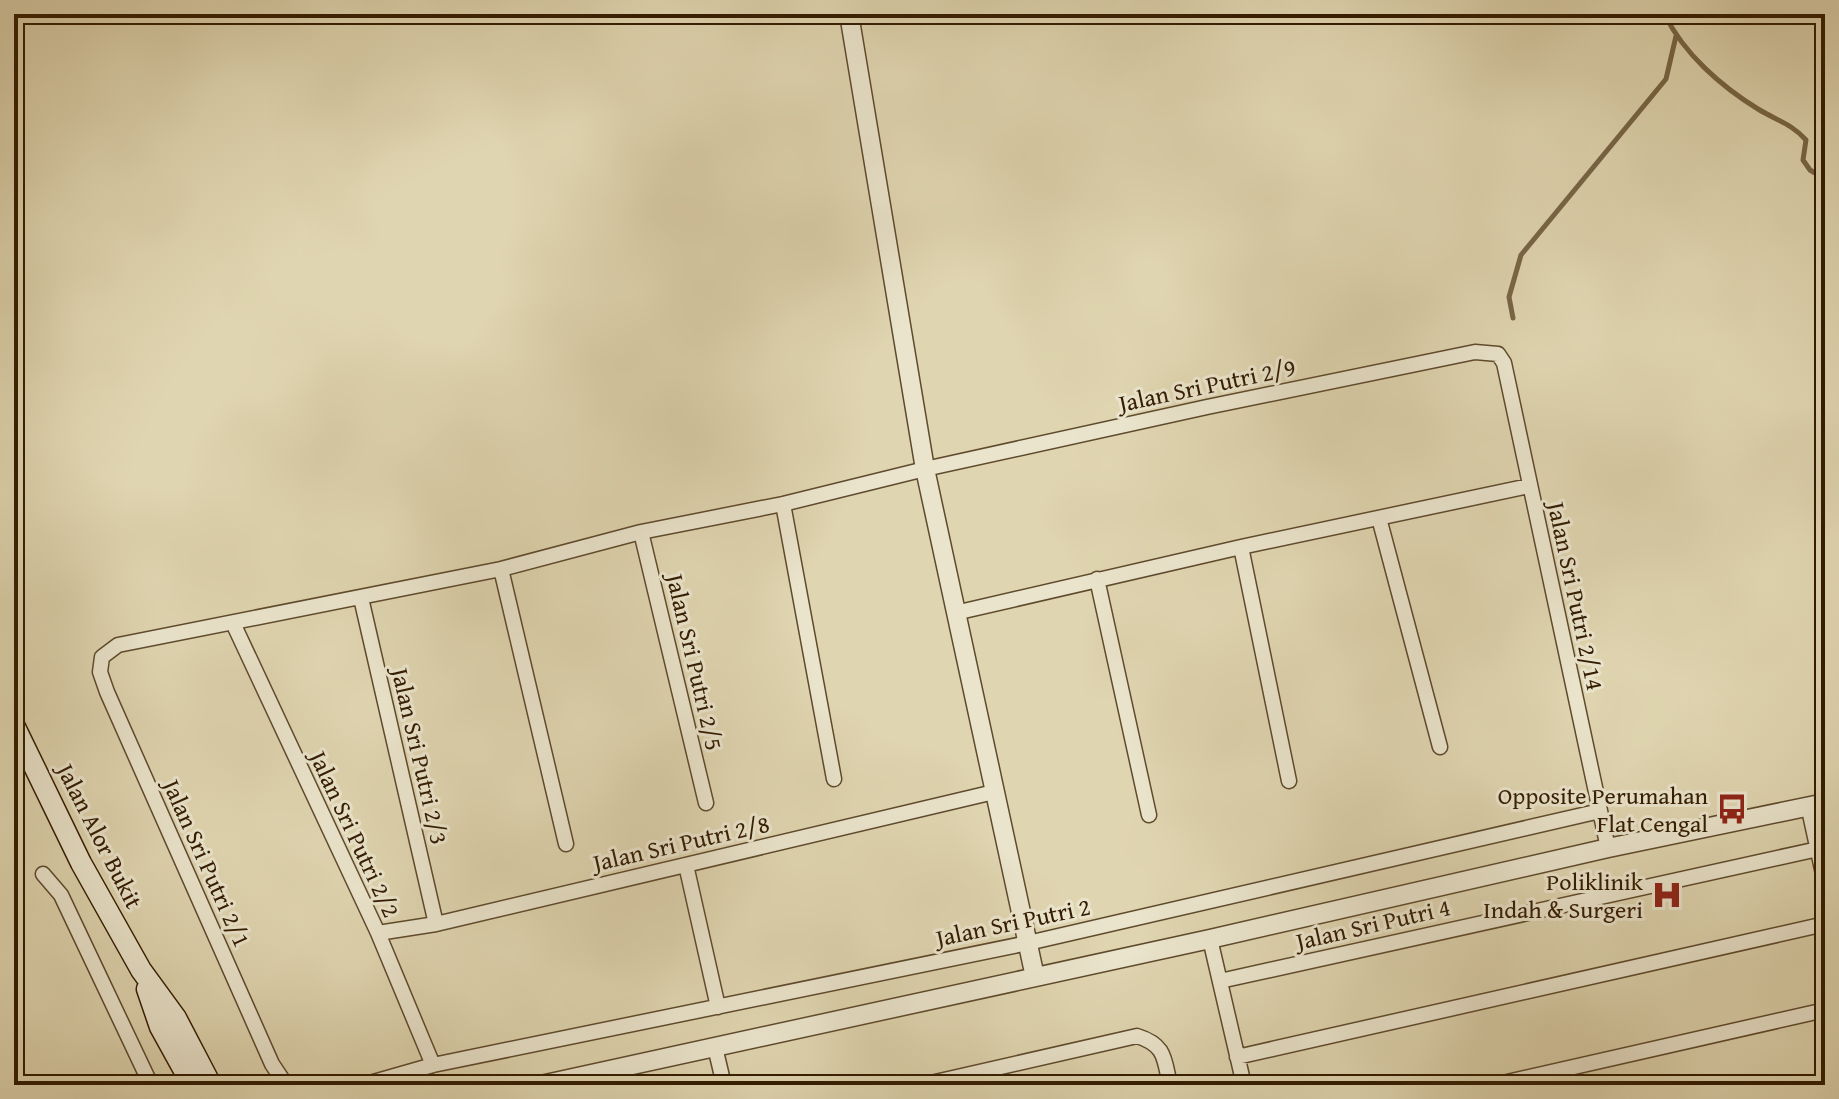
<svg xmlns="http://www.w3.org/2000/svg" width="1839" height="1099" viewBox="0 0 1839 1099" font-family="'Gentium Book Plus',serif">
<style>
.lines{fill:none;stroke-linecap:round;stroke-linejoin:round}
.stream{stroke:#776546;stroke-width:5}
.minor-casing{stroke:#5e4a2d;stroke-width:17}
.tertiary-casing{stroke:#5e4a2d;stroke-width:21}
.secondary-casing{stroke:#331c01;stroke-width:23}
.minor{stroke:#eae4cc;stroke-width:14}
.tertiary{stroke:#eae4cc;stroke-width:18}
.secondary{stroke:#eae4cc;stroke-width:20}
.labels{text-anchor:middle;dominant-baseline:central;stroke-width:6;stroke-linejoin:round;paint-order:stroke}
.street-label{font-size:24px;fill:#331c01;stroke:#eae4cc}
.poi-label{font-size:24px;fill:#331c01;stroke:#eae4cc;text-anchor:end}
</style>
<rect width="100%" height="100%" fill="#dfd5b0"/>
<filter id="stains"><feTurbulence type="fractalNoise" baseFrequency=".0025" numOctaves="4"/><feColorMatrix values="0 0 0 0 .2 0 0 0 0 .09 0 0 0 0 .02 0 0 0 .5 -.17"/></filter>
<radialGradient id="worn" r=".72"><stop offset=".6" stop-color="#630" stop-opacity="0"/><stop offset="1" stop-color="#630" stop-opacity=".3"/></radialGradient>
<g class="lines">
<path class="stream" d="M 1662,14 L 1665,15 C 1684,54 1722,87 1758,109 C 1776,120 1792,124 1806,140 L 1803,160 L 1810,170 L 1825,179
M 1513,318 L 1509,297 L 1521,255 L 1666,79 L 1676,36"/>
<g class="minor-casing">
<path id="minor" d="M 783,504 L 834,779
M 1379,518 L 1440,747
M 641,532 L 706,803
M 1241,547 L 1289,781
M 501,569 L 566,844
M 1097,579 L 1149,815
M 361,598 L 436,924
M 955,613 L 1241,547 L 1529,486
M 233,623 L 378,933 L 433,1065
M 1808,805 L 1825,883
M 686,865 L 718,1007
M 43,874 L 61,895 L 151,1085
M 378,933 L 436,924 L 994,792
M 1210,939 L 1244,1085
M 1220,981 L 1818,849
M 715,1047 L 724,1085
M 1237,1057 L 1825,924
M 286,1085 L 272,1064 L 107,692 L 100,672 L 102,657 L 118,645 L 501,569 L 641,532 L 783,504 L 925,469 L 1207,407 L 1475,352 L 1498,354 L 1504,363 L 1608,848
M 363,1085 L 433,1065 L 1028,943 L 1600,811
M 922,1085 L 1137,1036 C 1166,1045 1164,1059 1170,1085
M 1494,1085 L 1825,1010"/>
</g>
<g class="tertiary-casing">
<path id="tertiary" d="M 849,14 L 925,469 L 1035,977
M 541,1085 L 1210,939 L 1608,848 L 1825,803"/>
</g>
<g class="secondary-casing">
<path id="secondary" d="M 14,725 L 81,863 L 141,970 L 176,1018 L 211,1085
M 147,989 L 160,1027 L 192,1085"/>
</g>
<use href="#minor" class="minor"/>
<use href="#tertiary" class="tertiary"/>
<use href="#secondary" class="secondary"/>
</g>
<defs>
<g id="bus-bare" transform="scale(2.4)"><path d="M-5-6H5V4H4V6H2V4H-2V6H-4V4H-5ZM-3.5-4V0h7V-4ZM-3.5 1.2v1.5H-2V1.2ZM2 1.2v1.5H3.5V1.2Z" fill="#8f2418" stroke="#eae4cc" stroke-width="2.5" paint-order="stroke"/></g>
<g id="hospital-bare" transform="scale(2.4)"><path d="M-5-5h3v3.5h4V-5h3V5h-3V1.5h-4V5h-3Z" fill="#8f2418" stroke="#eae4cc" stroke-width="2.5" paint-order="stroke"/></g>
</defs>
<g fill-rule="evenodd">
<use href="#bus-bare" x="1732" y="809"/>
<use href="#hospital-bare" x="1667" y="895"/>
</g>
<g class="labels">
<g class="street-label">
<text transform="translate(1207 385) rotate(-12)">Jalan Sri Putri 2/9</text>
<text transform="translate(1576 596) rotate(78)">Jalan Sri Putri 2/14</text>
<text transform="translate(695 662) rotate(77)">Jalan Sri Putri 2/5</text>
<text transform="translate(420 756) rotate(77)">Jalan Sri Putri 2/3</text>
<text transform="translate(355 834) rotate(65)">Jalan Sri Putri 2/2</text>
<text transform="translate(100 836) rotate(63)">Jalan Alor Bukit</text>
<text transform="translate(681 843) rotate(-13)">Jalan Sri Putri 2/8</text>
<text transform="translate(207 863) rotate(66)">Jalan Sri Putri 2/1</text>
<text transform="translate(1013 922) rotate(-12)">Jalan Sri Putri 2</text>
<text transform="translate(1373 924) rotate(-13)">Jalan Sri Putri 4</text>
</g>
<g class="poi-label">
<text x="1708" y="795">Opposite Perumahan<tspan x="1708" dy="28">Flat Cengal</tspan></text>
<text x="1643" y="881">Poliklinik<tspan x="1643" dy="28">Indah &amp; Surgeri</tspan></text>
</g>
</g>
<rect width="1839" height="1099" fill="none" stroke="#dfd5b0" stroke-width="48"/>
<rect x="16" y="16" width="1807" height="1067" fill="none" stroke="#331c01" stroke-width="4"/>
<rect x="24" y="24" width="1791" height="1051" fill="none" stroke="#331c01" stroke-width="2"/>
<rect width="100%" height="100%" filter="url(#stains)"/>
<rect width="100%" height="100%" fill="url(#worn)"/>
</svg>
